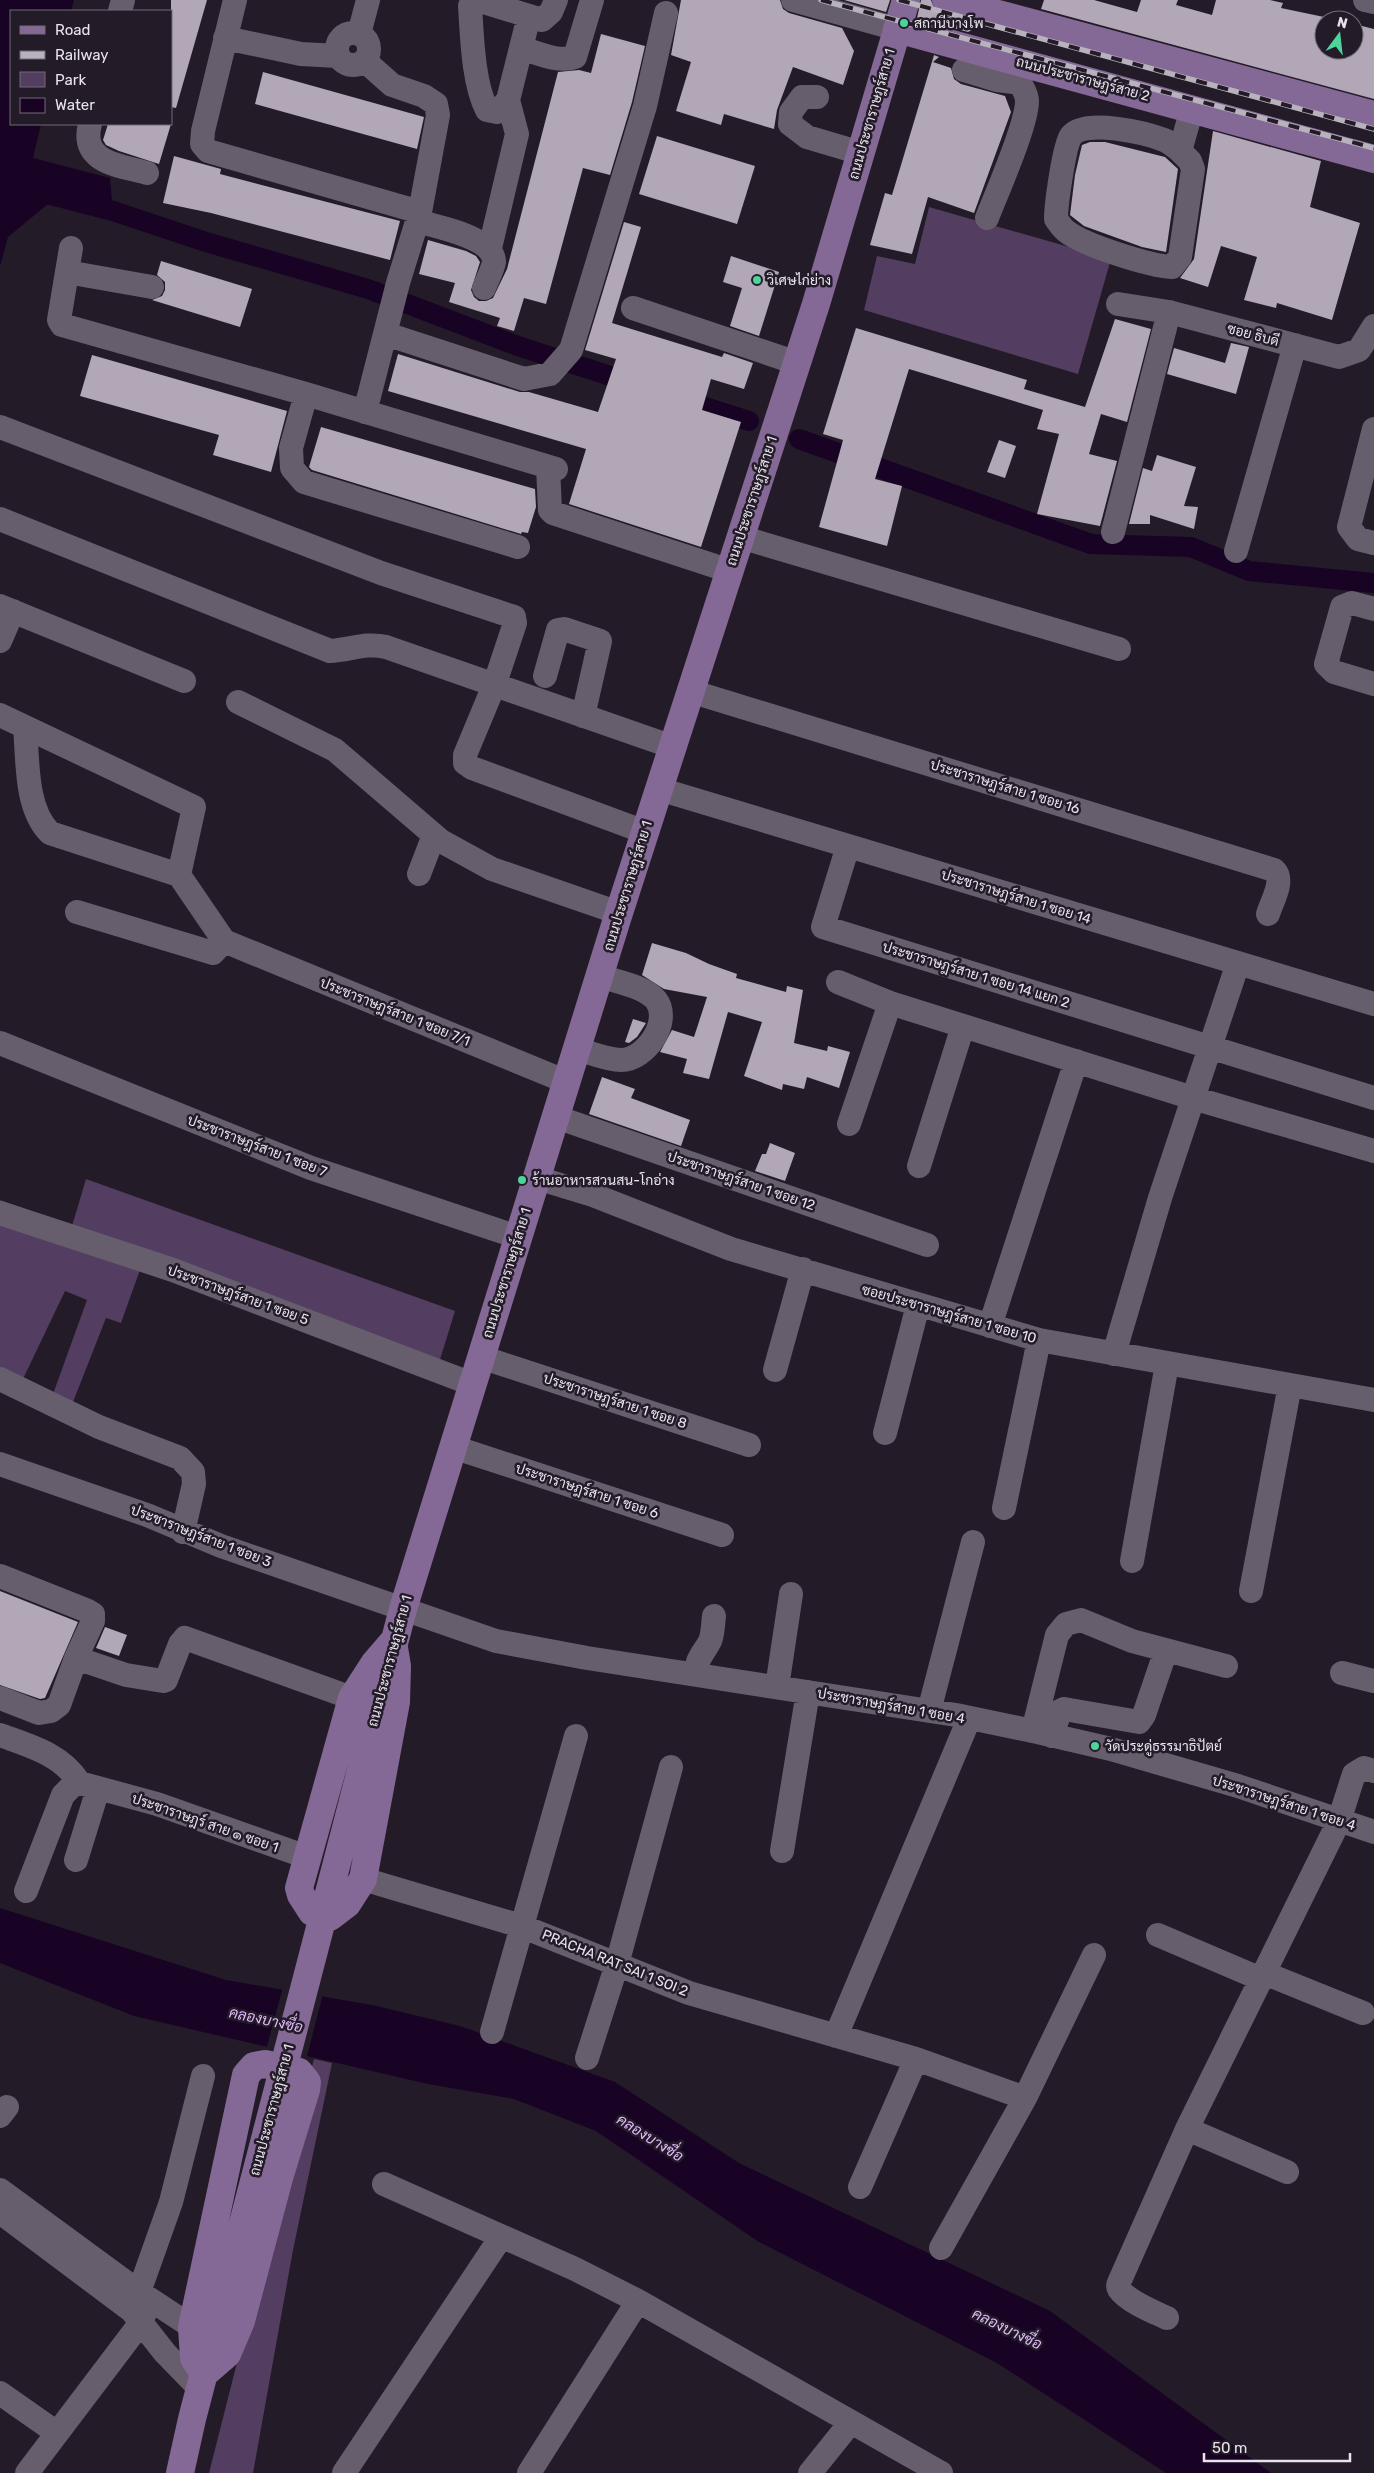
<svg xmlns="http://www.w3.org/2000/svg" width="1374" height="2473" viewBox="0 0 1374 2473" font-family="Rubik,Sarabun,sans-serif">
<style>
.green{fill:#533d61}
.water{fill:#180324}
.pier{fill:#231b28}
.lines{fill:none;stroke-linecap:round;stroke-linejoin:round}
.canal{stroke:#180324;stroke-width:20}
.building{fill:#b1a7b7}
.minor{stroke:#675e6d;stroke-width:24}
.major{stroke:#846896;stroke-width:28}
.rail-casing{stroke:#b8b2bc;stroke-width:5.5}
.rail{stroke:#231b28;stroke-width:4;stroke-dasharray:11;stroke-linecap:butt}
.poi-dot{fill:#4cd49b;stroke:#231b28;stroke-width:2}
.labels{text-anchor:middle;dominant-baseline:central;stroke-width:5;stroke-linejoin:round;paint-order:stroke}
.poi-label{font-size:14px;fill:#e8e3ec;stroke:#231b28;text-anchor:start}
.street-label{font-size:14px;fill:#e8e3ec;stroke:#231b28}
.water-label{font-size:15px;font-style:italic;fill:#e1b8fb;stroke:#231b28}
</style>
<rect width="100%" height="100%" fill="#231b28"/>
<path class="green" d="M 929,207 L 1111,259 L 1078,374 L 864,310 L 877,256 L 915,264 Z
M 86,1179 L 455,1311 L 434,1379 L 141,1267 L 121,1323 L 106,1318 L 73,1402 L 53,1394 L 87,1300 L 65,1291 L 22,1381 L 0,1373 L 0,1200 L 72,1226 Z
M 314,2059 L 332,2063 L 293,2250 L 253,2473 L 209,2473 Z"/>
<path class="water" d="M 0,0 L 74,0 L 71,11 L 11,11 L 11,124 L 41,124 L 33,158 L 110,178 L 113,211 L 101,201 L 60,194 L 8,237 L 0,266 Z
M 0,1908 L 226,1980 L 372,2005 L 460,2026 L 615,2082 L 739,2163 L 1050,2311 L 1271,2473 L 1166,2473 L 997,2363 L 759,2242 L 596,2131 L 514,2099 L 428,2084 L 134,2016 L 0,1963 Z"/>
<path class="pier" d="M 283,1987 L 323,1994 L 306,2060 L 266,2050 Z"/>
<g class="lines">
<path class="canal" d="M 0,182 L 113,211 L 206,242 L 368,289 L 518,346 L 635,384
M 677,398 L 749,421
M 799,439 L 1091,544 L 1191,547 L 1249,571 L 1374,583"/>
</g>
<path class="building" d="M 171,0 L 207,0 L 176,108 L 171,107 Z
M 681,0 L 780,0 L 783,9 L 789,13 L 842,28 L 854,51 L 843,85 L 793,67 L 777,110 L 774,129 L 724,114 L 721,125 L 676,111 L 691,62 L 671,55 Z
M 844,0 L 890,0 L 886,12 Z
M 921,0 L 931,0 L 935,11 L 941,15 L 969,22 L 972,30 L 968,32 L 917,18 Z
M 1044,0 L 1094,0 L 1137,12 L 1141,0 L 1178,0 L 1176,5 L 1212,15 L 1216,0 L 1270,0 L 1283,3 L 1281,8 L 1324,17 L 1324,50 L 1354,50 L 1354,24 L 1374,29 L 1374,99 L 1041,9 Z
M 601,34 L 645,46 L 632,102 L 610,175 L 583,168 L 546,304 L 524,298 L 514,331 L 497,326 L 500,318 L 449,302 L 455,283 L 419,274 L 428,240 L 466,251 L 476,256 L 480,262 L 471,290 L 474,297 L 479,301 L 486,301 L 493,298 L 507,269 L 558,72 L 579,70 L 591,73 Z
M 934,55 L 939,57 L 933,62 L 951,68 L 954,79 L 961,84 L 1005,96 L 1011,112 L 974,213 L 928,197 L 912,254 L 870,245 L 885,193 L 892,195 Z
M 263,72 L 424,117 L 417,149 L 255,104 Z
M 108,124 L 171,124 L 159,164 L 119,151 L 106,145 L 103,140 Z
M 1213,131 L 1321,161 L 1310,207 L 1360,223 L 1332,320 L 1277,303 L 1276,308 L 1244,300 L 1257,257 L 1221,246 L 1208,287 L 1180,278 L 1194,259 Z
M 657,136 L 755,166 L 737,224 L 639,194 Z
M 1090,142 L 1105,142 L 1165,157 L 1178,169 L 1166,252 L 1142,247 L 1084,226 L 1070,215 L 1075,175 L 1082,145 Z
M 174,156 L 221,169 L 220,174 L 400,221 L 390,260 L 211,213 L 163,203 Z
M 624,222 L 641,227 L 612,323 L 722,357 L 724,353 L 753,363 L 744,389 L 711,379 L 702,410 L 741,422 L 701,547 L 569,504 L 586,449 L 388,391 L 398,354 L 520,392 L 529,392 L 598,412 L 616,359 L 585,350 Z
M 731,256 L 779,272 L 759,336 L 730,326 L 742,288 L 723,282 Z
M 161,261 L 252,289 L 240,327 L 152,300 L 162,296 L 165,290 L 165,282 L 157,275 Z
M 1115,319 L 1151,329 L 1127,422 L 1101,414 L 1089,454 L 1117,461 L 1100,526 L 1037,514 L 1059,434 L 1037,429 L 1043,410 L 909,369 L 875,479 L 902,486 L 887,546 L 819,527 L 843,440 L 823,434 L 856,328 L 1027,380 L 1024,389 L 1085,407 Z
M 1231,343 L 1249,347 L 1236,394 L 1167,374 L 1174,348 L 1225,363 Z
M 92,355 L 287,411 L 271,472 L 213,455 L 219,435 L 80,396 Z
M 321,427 L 535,489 L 536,507 L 528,533 L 522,532 L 521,534 L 312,470 L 309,467 Z
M 999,440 L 1016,446 L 1005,478 L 987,472 Z
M 1157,455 L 1196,467 L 1184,506 L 1198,507 L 1194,529 L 1150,515 L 1150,524 L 1129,524 L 1143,468 L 1152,471 Z
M 652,943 L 686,953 L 709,964 L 737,974 L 736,978 L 786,992 L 787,986 L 803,990 L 794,1043 L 827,1051 L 828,1046 L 850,1052 L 839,1088 L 807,1077 L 804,1089 L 783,1084 L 782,1090 L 744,1076 L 762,1022 L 728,1012 L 709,1079 L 683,1073 L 687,1059 L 660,1052 L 672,1030 L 694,1037 L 707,997 L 664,989 L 642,975 Z
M 633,1019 L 646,1023 L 637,1037 L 629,1043 L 625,1042 Z
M 602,1077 L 635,1089 L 631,1098 L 690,1120 L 681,1146 L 589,1114 Z
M 770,1143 L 795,1153 L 785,1181 L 755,1171 L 762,1154 L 766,1154 Z
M 0,1591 L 78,1622 L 45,1698 L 40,1699 L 0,1685 Z
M 105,1627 L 127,1635 L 119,1656 L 96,1648 Z"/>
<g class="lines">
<path class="minor" d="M 235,0 L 203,131 L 202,144 L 208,151 L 420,212
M 477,0 L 470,6 C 472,36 473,83 487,110 L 497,112 L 508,100 L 529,16
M 484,0 L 487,3 L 542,20 L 551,12 L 556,0
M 793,0 L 897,29
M 1365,0 L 1374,2
M 120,11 L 123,0
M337 49a16 16 0 1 1 32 0a16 16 0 1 1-32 0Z
M 359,34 L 368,0
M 225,38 L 301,54 L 338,56
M 521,48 C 537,53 559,63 575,57 L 592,0
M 964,70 L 997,80 L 1020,83 L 1022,67
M 817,97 L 802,97 L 791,112 L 790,124 L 807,137 L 861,153
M 90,124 C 80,163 119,165 147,173
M 1180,151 L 1190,161 L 1193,169 L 1180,257 L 1172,267 C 1150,266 1083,245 1066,231 C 1062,228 1059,223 1056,219 C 1056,205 1064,146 1071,136 C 1084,118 1146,133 1164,140 C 1170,142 1175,147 1180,151 L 1192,109
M 987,218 C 997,192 1027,125 1027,101 C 1027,94 1023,89 1020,83
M 417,221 C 437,227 494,237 494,262 C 493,269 487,280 484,288
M 71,248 L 59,320 L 62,325 L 306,394 L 556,469
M 490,248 L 517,134 L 508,100
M 67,272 L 152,287
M 1118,304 L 1169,312 L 1339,357 L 1359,350 L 1374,326
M 633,308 L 797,363
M 386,334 L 524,379 L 550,374 L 571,350 L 645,106 L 666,13
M 306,394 L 291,448 L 292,468 L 304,482 L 518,547
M 365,412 L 398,283 L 420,212 L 438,115 L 436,104 L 424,96 L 392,85 L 365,61
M 0,427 L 381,573 L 514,617 L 515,623 L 495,683 L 465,755 L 465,763 L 472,768 L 645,832
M 1374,429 L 1349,527 L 1358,539 L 1374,543
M 548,467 L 550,510 L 553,513 L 730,571
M 0,519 L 330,651 C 350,650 366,642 386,647 L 673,747
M 1113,532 L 1169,312
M 740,537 L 1119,649
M 1236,551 L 1295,345
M 0,606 L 184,681
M 1374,609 L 1352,603 L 1342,607 L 1326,664 L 1334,672 L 1374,684
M 0,641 L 13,611
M 545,676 L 558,630 L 564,629 L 600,641 L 583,716
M 690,691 L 1274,870 C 1285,880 1272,901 1268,914
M 238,702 L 335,750 L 441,841 L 492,869 L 619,913
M 0,715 L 194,807 L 179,875 L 224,941
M 25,727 C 28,761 25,808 50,833 L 179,875
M 659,789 L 1374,1004
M 848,846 L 823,927 L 1374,1098
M 419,874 L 434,835
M 77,912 L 213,953 L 224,941
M 224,941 L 567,1082
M 838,982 L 890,1003 L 1193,1098 L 1374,1151
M 0,1043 L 311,1168 L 518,1237
M 577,1049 C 591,1053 607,1060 621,1060 C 646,1060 672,1021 656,1000 C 644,986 617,982 600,976
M 556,1117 L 927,1245
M 849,1124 L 890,1003
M 919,1166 L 963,1026
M 537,1178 L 593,1195 L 731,1249 L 1039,1340 L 1374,1400
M 0,1213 L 173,1270 L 472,1384
M 990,1326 L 1076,1061
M 1114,1354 L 1160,1198 L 1238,963
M 481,1357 L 749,1445
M 775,1370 L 803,1269
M 0,1379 L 99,1427 L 180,1458 L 193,1472 L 194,1484 L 183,1532
M 885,1433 L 918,1305
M 453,1447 L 722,1535
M 0,1464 L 147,1515 L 221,1546 L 496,1641 L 587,1658 L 956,1715 L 1033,1731 L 1111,1749 L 1238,1786 L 1374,1832
M 1004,1508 L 1039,1340
M 1132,1561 L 1167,1364
M 0,1576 L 88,1611 L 93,1614 L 93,1621 L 76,1658 L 59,1705 L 51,1711 L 39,1713 L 0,1698
M 1251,1591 L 1290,1385
M 76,1658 L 126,1675 L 163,1681 L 166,1680 L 180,1644 L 185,1638 L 352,1698
M 1342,1673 L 1374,1681
M 697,1675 C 694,1661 704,1653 710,1641 C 713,1634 713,1624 714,1616
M 777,1687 L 791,1594
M 929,1711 L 973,1542
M 1033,1731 L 1057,1635 L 1066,1624 L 1081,1620 L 1132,1641 L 1226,1666
M 0,1735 C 30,1746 61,1754 79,1782
M 1052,1736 L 1060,1711 L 1064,1709 L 1139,1722 L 1144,1715 L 1166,1650
M 782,1851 L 808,1692
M 76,1860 L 98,1789
M 363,1879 L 521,1926 L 689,1993 L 916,2059 L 1025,2098
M 26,1891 L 63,1795 L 76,1782 L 157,1804 L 307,1857
M 1158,1935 L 1261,1979
M 1264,1973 L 1363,2013
M 492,2032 L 576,1736
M 836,2036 L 969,1719
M 587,2058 L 617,1964 L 671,1767
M 0,2116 L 7,2107
M 1187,2129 L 1287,2172
M 384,2184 L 575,2269 L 638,2301 L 941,2473
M 860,2187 L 916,2059
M 0,2190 L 139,2292 L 192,2327
M 0,2212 L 132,2311 L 165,2353 L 200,2389
M 941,2248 L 1025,2098 L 1094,1955
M 139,2292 L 171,2202 L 203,2076
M 1167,2318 C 1154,2312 1127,2301 1119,2289 C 1117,2286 1119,2282 1121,2278 L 1187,2129 L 1339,1821 L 1354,1774 L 1364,1768 L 1374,1771
M 0,2393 L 57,2433
M 27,2473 L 139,2325 L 147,2309
M 344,2473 L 501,2237
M 529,2473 L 638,2301
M 810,2473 L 851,2422"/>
<path class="major" d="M 946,0 L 1374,115
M 897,29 L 1374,159
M 393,1642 L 397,1666 L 396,1702 L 363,1879 L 347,1904 L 330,1917 L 312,1912 L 301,1895 L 299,1888 L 352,1698 L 374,1664 Z
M 265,2064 L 299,2072 L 307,2082 L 306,2090 L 279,2178 L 241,2321 L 227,2354 L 204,2374 L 194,2358 L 192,2327 L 246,2075 L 254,2066 Z
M 180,2473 L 192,2419 L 403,1609 L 617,919 L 816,304 L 906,0"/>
<g class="rail-casing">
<path id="rail" d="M 821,0 L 1374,148
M 899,0 L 1374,129"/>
</g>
<use href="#rail" class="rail"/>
</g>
<g class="poi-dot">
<circle cx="904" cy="23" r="5"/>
<circle cx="757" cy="280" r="5"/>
<circle cx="522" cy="1180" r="5"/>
<circle cx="1095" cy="1746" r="5"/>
</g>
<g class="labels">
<g class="poi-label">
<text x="914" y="23">สถานีบางโพ</text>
<text x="767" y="280">วิเศษไก่ย่าง</text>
<text x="532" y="1180">ร้านอาหารสวนสน-โกอ่าง</text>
<text x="1105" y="1746">วัดประดู่ธรรมาธิปัตย์</text>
</g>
<g class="street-label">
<text transform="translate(1083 79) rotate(15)">ถนนประชาราษฎร์สาย 2</text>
<text transform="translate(872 114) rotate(-74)">ถนนประชาราษฎร์สาย 1</text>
<text transform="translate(1253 335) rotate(15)">ซอย ธิบดี</text>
<text transform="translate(752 501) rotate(-72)">ถนนประชาราษฎร์สาย 1</text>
<text transform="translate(1005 787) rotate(17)">ประชาราษฎร์สาย 1 ซอย 16</text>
<text transform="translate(628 886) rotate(-73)">ถนนประชาราษฎร์สาย 1</text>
<text transform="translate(1016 897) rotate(17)">ประชาราษฎร์สาย 1 ซอย 14</text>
<text transform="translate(976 975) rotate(17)">ประชาราษฎร์สาย 1 ซอย 14 แยก 2</text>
<text transform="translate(395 1012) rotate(22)">ประชาราษฎร์สาย 1 ซอย 7/1</text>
<text transform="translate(257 1146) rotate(21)">ประชาราษฎร์สาย 1 ซอย 7</text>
<text transform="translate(741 1181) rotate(19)">ประชาราษฎร์สาย 1 ซอย 12</text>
<text transform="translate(507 1273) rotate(-73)">ถนนประชาราษฎร์สาย 1</text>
<text transform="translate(238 1295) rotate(20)">ประชาราษฎร์สาย 1 ซอย 5</text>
<text transform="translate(949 1314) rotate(16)">ซอยประชาราษฎร์สาย 1 ซอย 10</text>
<text transform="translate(615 1401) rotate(18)">ประชาราษฎร์สาย 1 ซอย 8</text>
<text transform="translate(587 1491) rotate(18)">ประชาราษฎร์สาย 1 ซอย 6</text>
<text transform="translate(201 1536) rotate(21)">ประชาราษฎร์สาย 1 ซอย 3</text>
<text transform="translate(390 1661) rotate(-75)">ถนนประชาราษฎร์สาย 1</text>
<text transform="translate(891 1706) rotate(10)">ประชาราษฎร์สาย 1 ซอย 4</text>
<text transform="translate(1284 1803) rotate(18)">ประชาราษฎร์สาย 1 ซอย 4</text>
<text transform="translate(205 1823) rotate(19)">ประชาราษฎร์ สาย ๑ ซอย 1</text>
<text transform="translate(615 1963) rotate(22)">PRACHA RAT SAI 1 SOI 2</text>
<text transform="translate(272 2110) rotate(-75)">ถนนประชาราษฎร์สาย 1</text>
</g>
<g class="water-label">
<text transform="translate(266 2020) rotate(12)">คลองบางซื่อ</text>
<text transform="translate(650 2138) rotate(32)">คลองบางซื่อ</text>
<text transform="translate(1007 2329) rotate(26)">คลองบางซื่อ</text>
</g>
</g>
<rect x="10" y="10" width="162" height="115" fill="#231b28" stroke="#726b76"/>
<rect x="20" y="26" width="25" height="8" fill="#846896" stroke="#726b76"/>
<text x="55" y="35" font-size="15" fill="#e8e3ec">Road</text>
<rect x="20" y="51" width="25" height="8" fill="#b8b2bc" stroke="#726b76"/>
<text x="55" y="60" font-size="15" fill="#e8e3ec">Railway</text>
<rect x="20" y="72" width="25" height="15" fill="#533d61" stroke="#726b76"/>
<text x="55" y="85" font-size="15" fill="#e8e3ec">Park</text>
<rect x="20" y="98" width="25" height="15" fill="#180324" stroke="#726b76"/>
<text x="55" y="110" font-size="15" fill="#e8e3ec">Water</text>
<g transform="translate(1339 35) rotate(15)"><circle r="24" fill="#231b28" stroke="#726b76"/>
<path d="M0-4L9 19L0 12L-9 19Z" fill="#4cd49b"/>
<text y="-8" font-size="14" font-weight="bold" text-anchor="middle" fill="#e8e3ec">N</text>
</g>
<path d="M1204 2453v8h146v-8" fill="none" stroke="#e8e3ec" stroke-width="2.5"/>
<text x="1212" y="2453" font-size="15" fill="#e8e3ec" stroke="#231b28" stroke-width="4" paint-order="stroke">50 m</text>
</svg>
